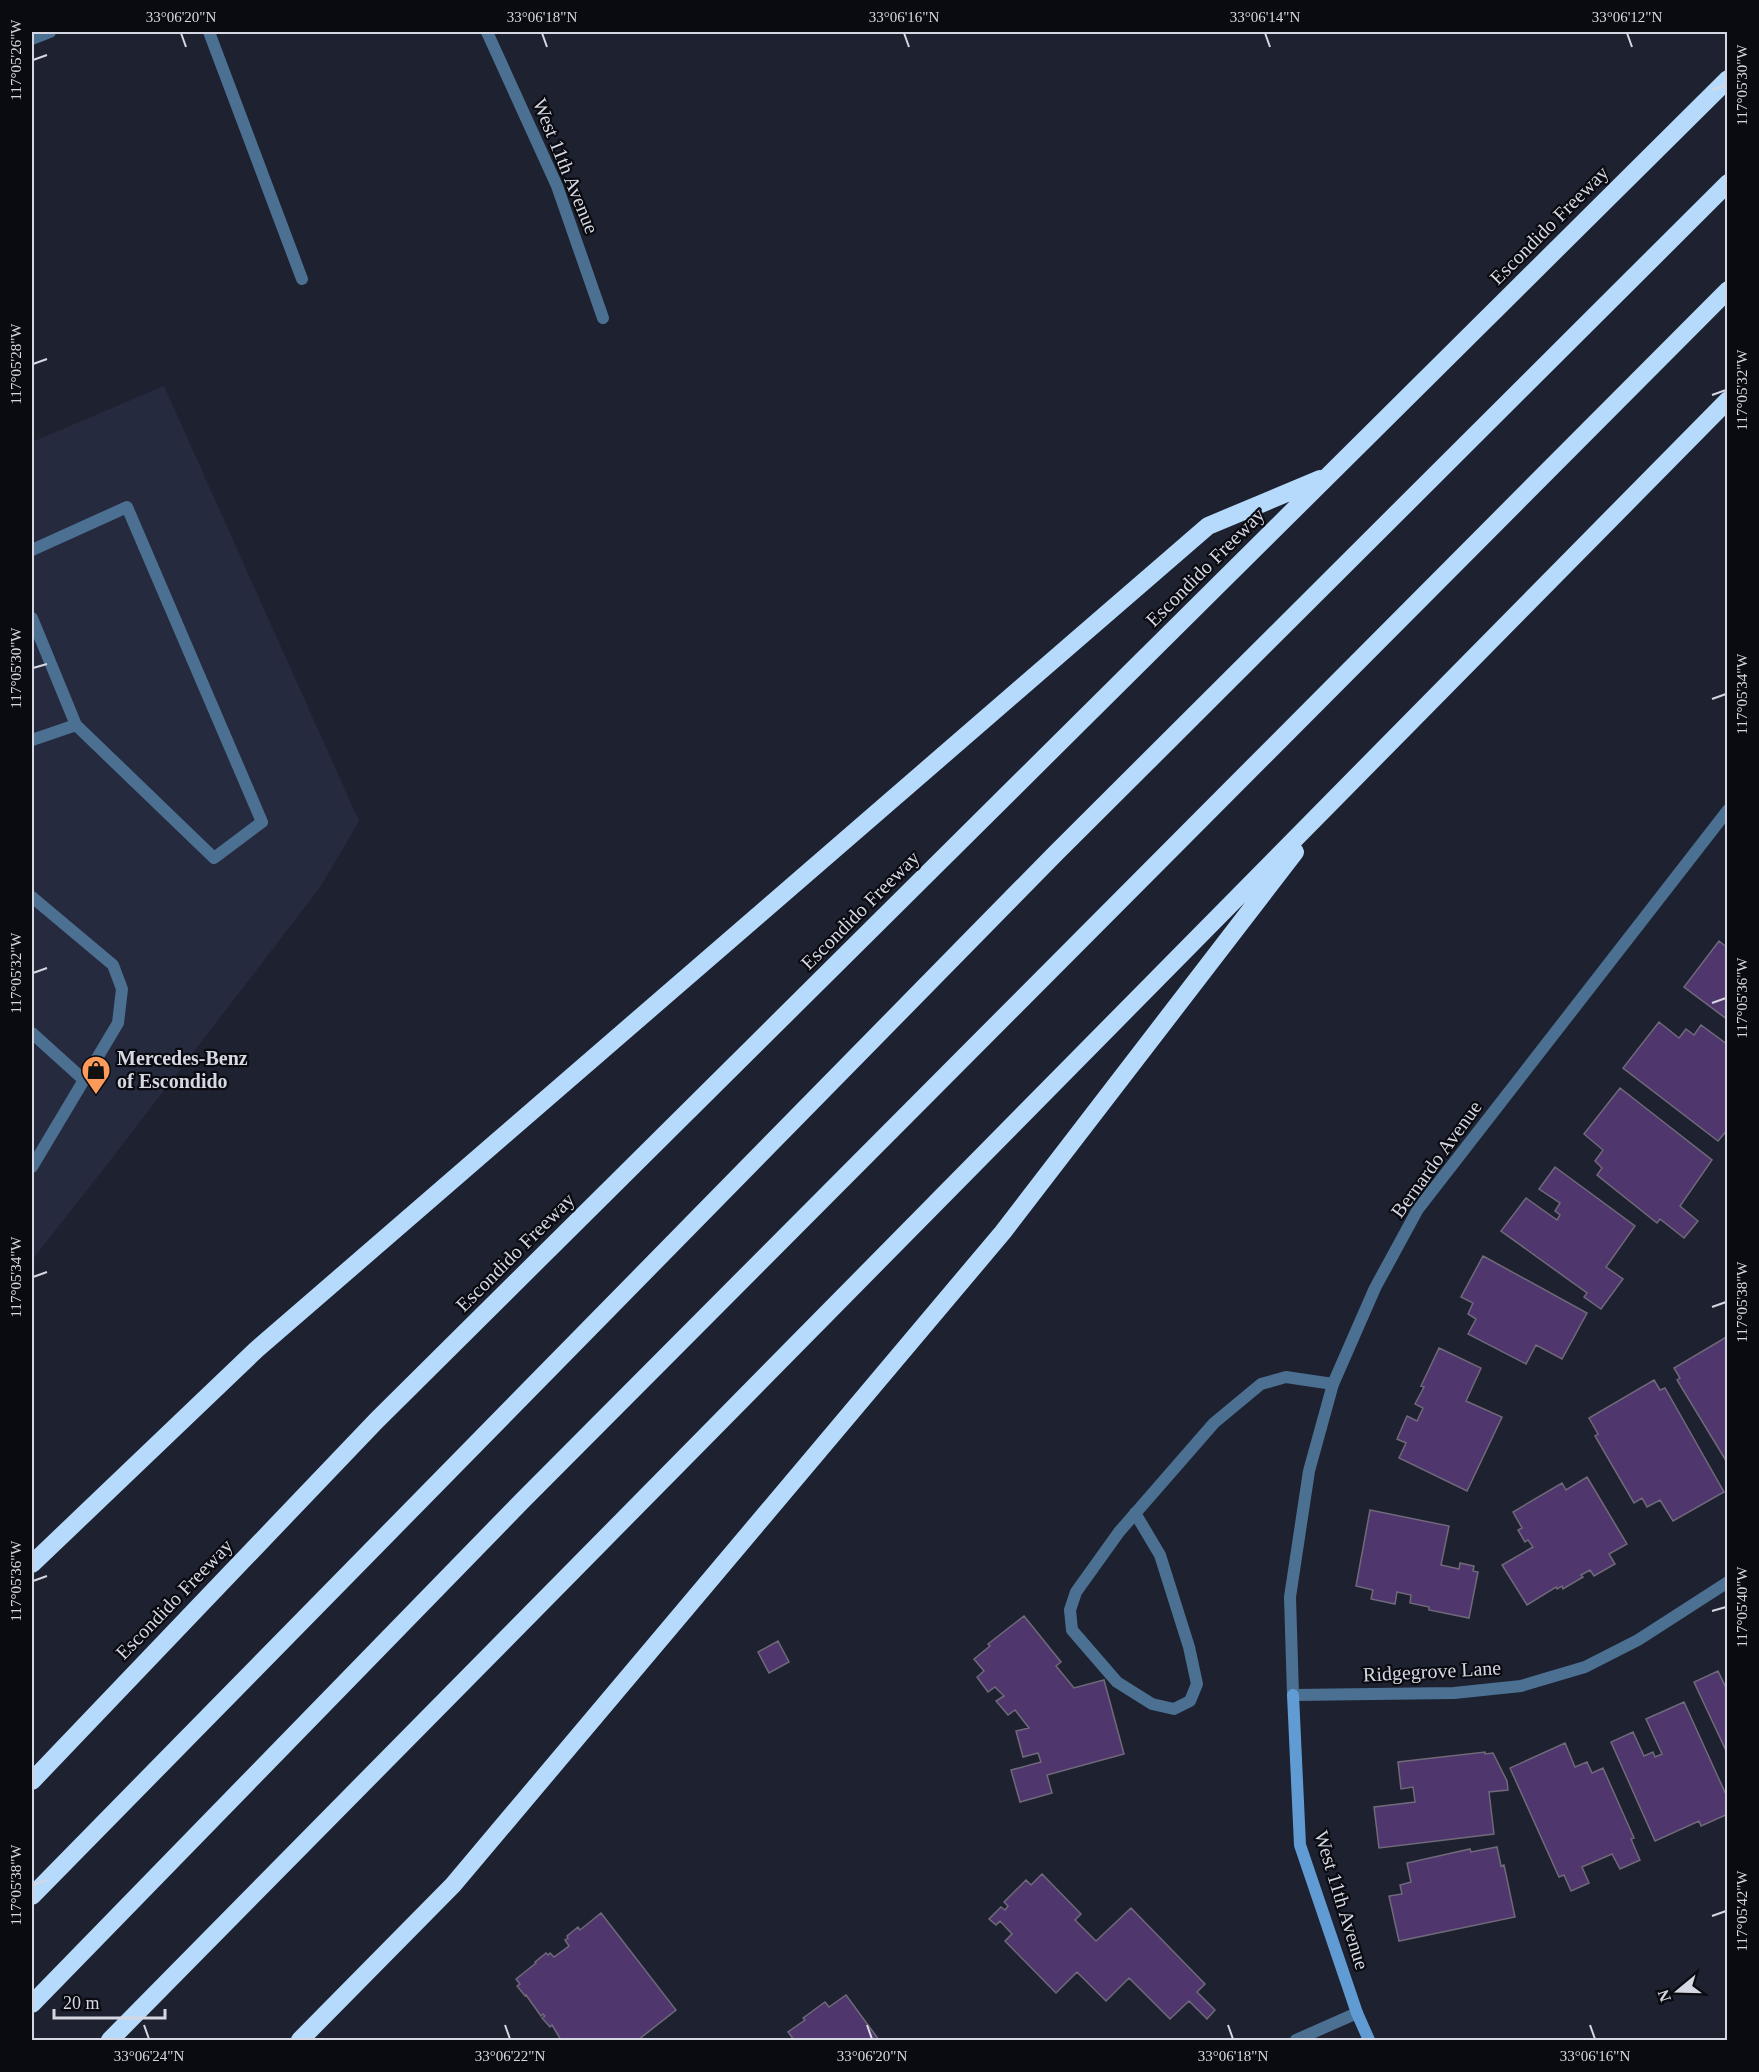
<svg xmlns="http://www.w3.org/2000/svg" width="1759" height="2072" viewBox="0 0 1759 2072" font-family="Georgia,serif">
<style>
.built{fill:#262a3e}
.building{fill:#4f376e;stroke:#6f697a;stroke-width:1.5}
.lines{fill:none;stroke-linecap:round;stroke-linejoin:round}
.lane{stroke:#4b7092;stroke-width:12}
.street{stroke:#4b7092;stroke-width:12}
.secondary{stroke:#609cd3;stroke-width:12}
.highway{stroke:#b6dafc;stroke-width:18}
.ticks{fill:none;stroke:#d5d8e2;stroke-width:2}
.labels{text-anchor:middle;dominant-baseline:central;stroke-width:4.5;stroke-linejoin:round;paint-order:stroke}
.street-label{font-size:20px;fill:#d5d8e2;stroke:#0a0b11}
.poi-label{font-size:20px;font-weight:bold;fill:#d5d8e2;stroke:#0a0b11;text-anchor:start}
.neatline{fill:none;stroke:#d5d8e2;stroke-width:2}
.ticks-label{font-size:15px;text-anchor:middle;fill:#d5d8e2}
</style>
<rect width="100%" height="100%" fill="#1e212f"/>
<path class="built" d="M 164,386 L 359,821 L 321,886 L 106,1166 L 32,1260 L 32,442 Z"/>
<path class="building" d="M 1719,941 L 1728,948 L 1728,1020 L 1684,987 Z
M 1659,1022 L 1679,1038 L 1686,1029 L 1694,1035 L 1701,1025 L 1728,1045 L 1728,1129 L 1718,1141 L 1623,1068 Z
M 1620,1088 L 1712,1160 L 1680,1206 L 1698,1221 L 1684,1238 L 1660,1219 L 1657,1223 L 1597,1175 L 1602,1168 L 1595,1161 L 1603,1150 L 1584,1134 Z
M 1555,1167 L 1635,1226 L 1606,1267 L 1623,1279 L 1601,1309 L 1584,1297 L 1587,1293 L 1501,1231 L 1526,1198 L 1557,1220 L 1560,1215 L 1555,1211 L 1560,1203 L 1539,1189 Z
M 1483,1256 L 1587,1313 L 1562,1359 L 1536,1345 L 1526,1364 L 1468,1334 L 1476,1319 L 1468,1314 L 1473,1303 L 1461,1297 Z
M 1728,1336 L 1728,1464 L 1677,1380 L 1680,1378 L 1674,1368 Z
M 1439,1348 L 1481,1368 L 1466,1401 L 1502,1417 L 1467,1491 L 1399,1458 L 1406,1443 L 1397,1439 L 1407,1416 L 1417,1421 L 1423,1408 L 1415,1404 L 1424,1387 L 1421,1386 Z
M 1654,1380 L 1660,1390 L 1665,1388 L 1724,1492 L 1673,1521 L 1660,1500 L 1647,1507 L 1642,1498 L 1634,1503 L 1595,1436 L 1598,1434 L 1589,1418 Z
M 1587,1477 L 1627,1544 L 1609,1554 L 1615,1564 L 1594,1576 L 1590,1570 L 1581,1575 L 1583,1577 L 1563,1589 L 1562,1586 L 1557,1589 L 1556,1587 L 1527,1605 L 1502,1565 L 1533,1547 L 1528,1540 L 1525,1542 L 1518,1530 L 1522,1528 L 1513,1512 L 1562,1483 L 1566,1490 Z
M 1370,1510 L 1449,1526 L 1441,1565 L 1459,1569 L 1460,1563 L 1474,1566 L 1473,1571 L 1478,1572 L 1469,1618 L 1429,1610 L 1429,1607 L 1410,1603 L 1411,1595 L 1397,1592 L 1395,1604 L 1371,1599 L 1373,1590 L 1356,1586 Z
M 1024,1616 L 1061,1662 L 1056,1666 L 1074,1688 L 1104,1680 L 1124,1754 L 1047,1775 L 1052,1793 L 1020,1802 L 1011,1770 L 1041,1762 L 1038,1753 L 1023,1757 L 1016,1731 L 1029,1728 L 1015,1710 L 1008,1715 L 996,1701 L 1004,1696 L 995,1687 L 988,1692 L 977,1677 L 984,1671 L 974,1659 L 990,1646 L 988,1644 Z
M 778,1641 L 789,1662 L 769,1673 L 758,1652 Z
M 1718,1671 L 1728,1692 L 1728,1755 L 1694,1682 Z
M 1684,1702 L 1728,1799 L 1728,1814 L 1701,1826 L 1699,1821 L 1655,1841 L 1611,1742 L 1633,1732 L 1644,1756 L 1653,1752 L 1655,1757 L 1662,1754 L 1646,1719 Z
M 1565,1743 L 1575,1767 L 1587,1762 L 1592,1773 L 1603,1768 L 1634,1838 L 1631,1839 L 1640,1860 L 1620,1869 L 1612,1854 L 1582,1867 L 1589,1883 L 1571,1891 L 1564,1875 L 1559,1877 L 1510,1768 Z
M 1485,1752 L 1485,1754 L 1493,1753 L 1507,1781 L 1508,1790 L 1489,1792 L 1494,1834 L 1379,1848 L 1374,1807 L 1415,1802 L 1413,1787 L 1401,1789 L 1398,1762 Z
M 1497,1847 L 1501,1866 L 1504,1865 L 1515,1917 L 1399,1941 L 1389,1896 L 1402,1894 L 1400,1885 L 1411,1882 L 1407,1863 L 1470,1849 L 1471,1852 Z
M 1042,1874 L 1081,1914 L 1075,1920 L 1096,1941 L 1131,1908 L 1205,1984 L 1197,1992 L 1215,2010 L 1207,2019 L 1189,2001 L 1170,2019 L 1129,1978 L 1106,2001 L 1077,1972 L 1056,1993 L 1005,1941 L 1012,1934 L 1000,1921 L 996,1925 L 989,1919 L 1001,1907 L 1005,1910 L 1008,1906 L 1004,1902 L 1026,1880 L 1031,1885 Z
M 601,1913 L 676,2010 L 638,2040 L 561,2040 L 552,2025 L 550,2027 L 542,2018 L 545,2016 L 543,2014 L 541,2016 L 526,1995 L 525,1996 L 517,1986 L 520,1984 L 516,1979 L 536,1963 L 535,1962 L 546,1953 L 548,1955 L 550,1953 L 554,1957 L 569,1946 L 565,1940 L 568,1938 L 567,1936 L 578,1927 L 580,1930 Z
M 846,1995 L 879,2040 L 794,2040 L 788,2032 L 805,2020 L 803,2018 L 825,2002 L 829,2007 Z"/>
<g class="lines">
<path class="lane" d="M 209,32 L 302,279
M 32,550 L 127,507 L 262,822 L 214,858 L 76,725 L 32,740
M 32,618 L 76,725
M 32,897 L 113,965 L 122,989 L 118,1023 L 32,1167
M 32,1033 L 84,1080
M 1135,1513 L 1160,1555 L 1189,1647 L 1197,1684 L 1190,1701 L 1174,1709 L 1152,1704 L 1117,1682 L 1072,1630 L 1070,1610 L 1076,1592 L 1119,1532 L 1214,1423 L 1261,1384 L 1286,1377 L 1333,1384"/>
<path class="street" d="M 487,32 L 557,186 L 603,318
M 32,39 L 50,32
M 1728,810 L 1418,1209 L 1375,1288 L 1333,1384 L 1309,1471 L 1290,1597 L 1293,1695 L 1454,1693 L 1521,1686 L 1585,1667 L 1638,1640 L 1728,1582
M 1296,2040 L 1357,2013"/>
<path class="secondary" d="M 1293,1695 L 1300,1845 L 1357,2013 L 1369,2040"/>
<path class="highway" d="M 32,1564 L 256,1350 L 1208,526 L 1320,479
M 32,1781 L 376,1421 L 1728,79
M 32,1896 L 1055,854 L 1728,183
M 32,2004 L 522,1501 L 1728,290
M 110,2040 L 1728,400
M 300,2040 L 453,1885 L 1003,1232 L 1295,852"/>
</g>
<path class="ticks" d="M 181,33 L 186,47M 542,33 L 547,47M 904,33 L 909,47M 1265,33 L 1270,47M 1627,33 L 1632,47M 33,60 L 47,55M 1712,90 L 1726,85M 33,364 L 47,359M 1712,395 L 1726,390M 33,668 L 47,664M 1712,699 L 1726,694M 33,973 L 47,968M 1712,1003 L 1726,998M 33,1277 L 47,1272M 1712,1307 L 1726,1302M 33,1581 L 47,1576M 1712,1611 L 1726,1607M 33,1885 L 47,1880M 1712,1916 L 1726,1911M 144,2025 L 149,2039M 505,2025 L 510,2039M 867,2025 L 872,2039M 1228,2025 L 1233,2039M 1590,2025 L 1595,2039"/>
<defs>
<g id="shop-pin" transform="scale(1.5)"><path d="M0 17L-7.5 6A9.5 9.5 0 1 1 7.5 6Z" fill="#ff9b5a" stroke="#0a0b11"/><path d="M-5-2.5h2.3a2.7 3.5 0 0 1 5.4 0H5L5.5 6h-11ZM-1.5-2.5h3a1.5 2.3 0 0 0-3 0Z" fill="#111"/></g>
</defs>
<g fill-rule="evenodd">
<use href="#shop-pin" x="96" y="1070"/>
</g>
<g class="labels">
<g class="street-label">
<text transform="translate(566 166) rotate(68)">West 11th Avenue</text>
<text transform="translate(1549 225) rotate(-45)">Escondido Freeway</text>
<text transform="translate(1205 567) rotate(-45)">Escondido Freeway</text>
<text transform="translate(860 910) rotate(-45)">Escondido Freeway</text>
<text transform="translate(1436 1159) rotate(-54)">Bernardo Avenue</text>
<text transform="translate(515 1252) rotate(-45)">Escondido Freeway</text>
<text transform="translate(174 1599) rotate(-46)">Escondido Freeway</text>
<text transform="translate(1432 1671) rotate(-3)">Ridgegrove Lane</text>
<text transform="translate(1342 1900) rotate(73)">West 11th Avenue</text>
</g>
<g class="poi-label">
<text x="117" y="1058">Mercedes-Benz<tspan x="117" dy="23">of Escondido</tspan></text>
</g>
</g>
<rect width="1759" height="2072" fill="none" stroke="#0a0b11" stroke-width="66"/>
<g transform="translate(1678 1991) rotate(251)" stroke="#0a0b11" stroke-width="4.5" paint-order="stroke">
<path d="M0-4.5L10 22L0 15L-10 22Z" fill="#d5d8e2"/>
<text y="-9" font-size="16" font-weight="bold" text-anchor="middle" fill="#d5d8e2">N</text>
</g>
<path d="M54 2009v9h111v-9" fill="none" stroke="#d5d8e2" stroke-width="3"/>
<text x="63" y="2009" font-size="18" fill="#d5d8e2" stroke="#0a0b11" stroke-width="4.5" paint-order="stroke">20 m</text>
<rect x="33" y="33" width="1693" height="2006" class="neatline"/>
<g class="ticks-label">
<text x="181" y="22">33°06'20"N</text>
<text x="542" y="22">33°06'18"N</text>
<text x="904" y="22">33°06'16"N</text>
<text x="1265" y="22">33°06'14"N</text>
<text x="1627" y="22">33°06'12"N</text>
<text transform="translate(16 60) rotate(-90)" y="5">117°05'26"W</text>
<text transform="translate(1742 85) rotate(-90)" y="5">117°05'30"W</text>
<text transform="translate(16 364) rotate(-90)" y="5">117°05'28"W</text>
<text transform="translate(1742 390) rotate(-90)" y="5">117°05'32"W</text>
<text transform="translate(16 668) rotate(-90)" y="5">117°05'30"W</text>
<text transform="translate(1742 694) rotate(-90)" y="5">117°05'34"W</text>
<text transform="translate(16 973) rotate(-90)" y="5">117°05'32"W</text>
<text transform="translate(1742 998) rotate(-90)" y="5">117°05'36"W</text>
<text transform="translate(16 1277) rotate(-90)" y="5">117°05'34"W</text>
<text transform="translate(1742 1302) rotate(-90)" y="5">117°05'38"W</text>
<text transform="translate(16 1581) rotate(-90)" y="5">117°05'36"W</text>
<text transform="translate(1742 1607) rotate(-90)" y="5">117°05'40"W</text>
<text transform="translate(16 1885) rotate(-90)" y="5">117°05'38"W</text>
<text transform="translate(1742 1911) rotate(-90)" y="5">117°05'42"W</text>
<text x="149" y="2061">33°06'24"N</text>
<text x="510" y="2061">33°06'22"N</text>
<text x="872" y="2061">33°06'20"N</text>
<text x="1233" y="2061">33°06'18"N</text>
<text x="1595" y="2061">33°06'16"N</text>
</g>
</svg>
